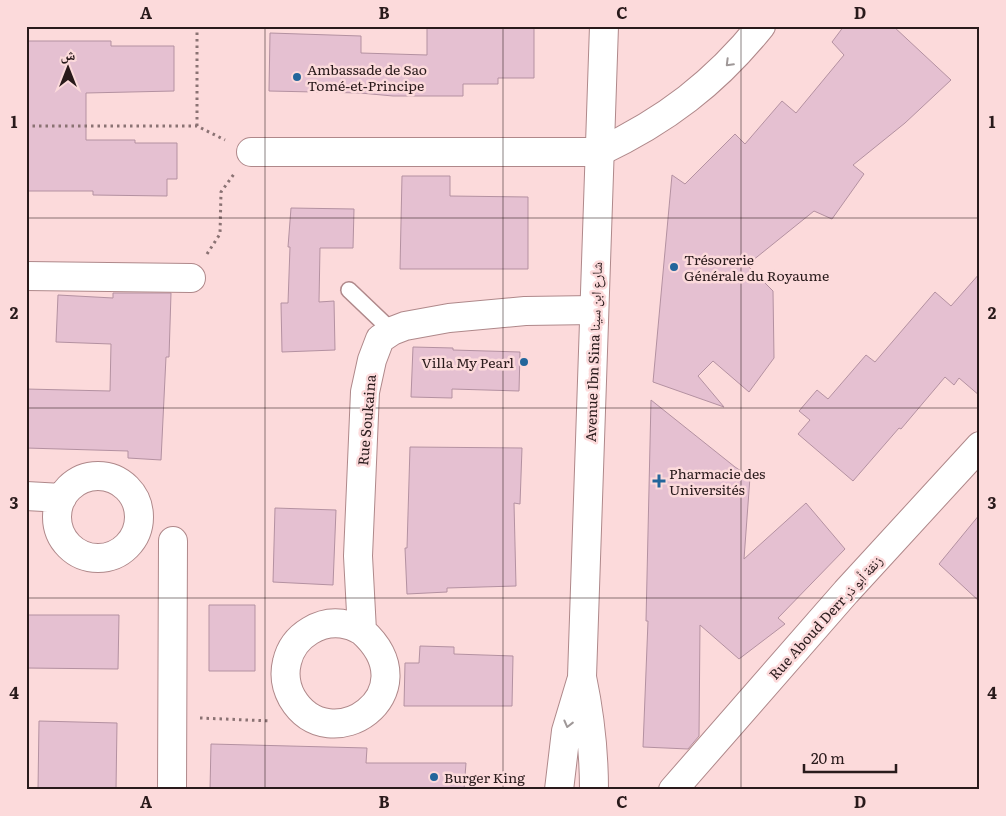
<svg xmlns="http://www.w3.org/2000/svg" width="1006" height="816" viewBox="0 0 1006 816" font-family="Literata,'Noto Naskh Arabic',serif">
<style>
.building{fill:#e5c0d1;stroke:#b491a1}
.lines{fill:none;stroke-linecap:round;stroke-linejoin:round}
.service-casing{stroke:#af888a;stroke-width:18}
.minor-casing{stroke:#af888a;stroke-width:30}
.secondary-casing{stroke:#af888a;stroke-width:30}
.path{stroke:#8a7273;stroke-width:3;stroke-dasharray:2.5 4;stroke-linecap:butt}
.service{stroke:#fff;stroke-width:15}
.minor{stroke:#fff;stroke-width:28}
.secondary{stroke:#fff;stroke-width:28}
.oneway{stroke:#9f9898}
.grid{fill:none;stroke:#291a1b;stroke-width:1;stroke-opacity:0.55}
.poi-dot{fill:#23669b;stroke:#fcdadb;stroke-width:2}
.labels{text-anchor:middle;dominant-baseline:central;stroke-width:5;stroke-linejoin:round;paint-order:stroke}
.poi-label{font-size:14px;fill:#291a1b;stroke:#fcdadb;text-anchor:start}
.street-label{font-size:14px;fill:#291a1b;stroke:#fcdadb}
.neatline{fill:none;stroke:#291a1b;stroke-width:2}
.grid-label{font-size:16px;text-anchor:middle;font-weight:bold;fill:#291a1b}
</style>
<rect width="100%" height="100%" fill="#fcdadb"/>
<path class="building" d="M 427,26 L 534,26 L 534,78 L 498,78 L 498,84 L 463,84 L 463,96 L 393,96 L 360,93 L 269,91 L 270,33 L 361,36 L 361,53 L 427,55 Z
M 844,26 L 893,26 L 951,80 L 905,123 L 853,165 L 864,174 L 832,219 L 814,211 L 747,265 L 773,291 L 774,358 L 749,392 L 713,361 L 698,376 L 724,407 L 653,382 L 672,175 L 685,184 L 735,134 L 745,144 L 782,101 L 796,113 L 844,55 L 832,42 Z
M 26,41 L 111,41 L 111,46 L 174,46 L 174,91 L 86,93 L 86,140 L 135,140 L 135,143 L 177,143 L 177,179 L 167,179 L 167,196 L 93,195 L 93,191 L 26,191 Z
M 402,176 L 450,176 L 450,196 L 528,197 L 528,269 L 400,269 Z
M 291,208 L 354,209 L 353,248 L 320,248 L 319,302 L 334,301 L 335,350 L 282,352 L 281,303 L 288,303 L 290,247 L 288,247 Z
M 980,273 L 980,396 L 959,378 L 954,385 L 945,377 L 901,429 L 899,428 L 853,481 L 798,434 L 810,420 L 799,411 L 817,390 L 828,399 L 866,355 L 875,362 L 935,292 L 951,306 Z
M 113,293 L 171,293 L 169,357 L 166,357 L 161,460 L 128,458 L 128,451 L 26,448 L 26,389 L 110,391 L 111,344 L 56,342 L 58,295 L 113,298 Z
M 413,347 L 453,348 L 453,350 L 520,352 L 519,391 L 452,389 L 452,398 L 411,397 Z
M 651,400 L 735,467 L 750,477 L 744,559 L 806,503 L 845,549 L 778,618 L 785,624 L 739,659 L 700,625 L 699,736 L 688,749 L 643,747 L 648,621 L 646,621 Z
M 410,447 L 522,448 L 520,504 L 514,503 L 516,586 L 447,588 L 447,592 L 407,594 L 405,548 L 407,548 Z
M 275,508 L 336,510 L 333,585 L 273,582 Z
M 980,514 L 980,602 L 939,564 Z
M 209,605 L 255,605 L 255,671 L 209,671 Z
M 26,615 L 119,615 L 118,669 L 26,668 Z
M 420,646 L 454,647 L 454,654 L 513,656 L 512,706 L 404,706 L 405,663 L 419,663 Z
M 39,721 L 117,723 L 116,790 L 38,790 Z
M 211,744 L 367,748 L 366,763 L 466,763 L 464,790 L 210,790 Z"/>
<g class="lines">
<g class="service-casing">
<path id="service" d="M 349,290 L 392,331"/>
</g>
<g class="minor-casing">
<path id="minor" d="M 251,152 L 599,152 C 665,121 715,83 761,26
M 26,276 L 191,278
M57 517a41 41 0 1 1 82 0a41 41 0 1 1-82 0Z
M 26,496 L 62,498
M 362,631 C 431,693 330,762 292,698 C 286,687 284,674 287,662 C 293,635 322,618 348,625 C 353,626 358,629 362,631 L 358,556 L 365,392 L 372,360 L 380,339 L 392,331 L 405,326 L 449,318 L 525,311 L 594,310
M 172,790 L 173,541
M 673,790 L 846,592 L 980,446"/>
</g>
<g class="secondary-casing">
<path id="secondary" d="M 559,790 L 566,731 L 581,681
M 594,790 C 594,751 590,715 582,677 L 604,26"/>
</g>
<path class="path" d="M 197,26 L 197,126
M 26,126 L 197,126 L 225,140
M 207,254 L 220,234 L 221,192 L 234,174
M 135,536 L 144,537
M 200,718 L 271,721"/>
<use href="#service" class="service"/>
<use href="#minor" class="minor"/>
<use href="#secondary" class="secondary"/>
</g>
<defs><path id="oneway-chevron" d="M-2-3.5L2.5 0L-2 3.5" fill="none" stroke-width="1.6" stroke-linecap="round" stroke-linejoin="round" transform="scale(1.25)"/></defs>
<g class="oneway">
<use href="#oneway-chevron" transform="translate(729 63) rotate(135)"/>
<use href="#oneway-chevron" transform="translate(568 724) rotate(104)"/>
</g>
<path class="grid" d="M 265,26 L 265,790M 503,26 L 503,790M 741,26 L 741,790M 26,218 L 980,218M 26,408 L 980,408M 26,598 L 980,598"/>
<g class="poi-dot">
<circle cx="297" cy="77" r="5"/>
<circle cx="674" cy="267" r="5"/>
<circle cx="524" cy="362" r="5"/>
<path d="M656.5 473.5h5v5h5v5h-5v5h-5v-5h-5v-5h5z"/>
<circle cx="434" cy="777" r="5"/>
</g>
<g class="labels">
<g class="poi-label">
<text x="307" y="69">Ambassade de Sao<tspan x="307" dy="16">Tomé-et-Principe</tspan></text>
<text x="684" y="259">Trésorerie<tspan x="684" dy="16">Générale du Royaume</tspan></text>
<text x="514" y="362" text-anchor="end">Villa My Pearl</text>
<text x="669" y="473">Pharmacie des<tspan x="669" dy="16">Universités</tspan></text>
<text x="444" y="777">Burger King</text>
</g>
<g class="street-label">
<text transform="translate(593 352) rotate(-88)">Avenue Ibn Sina شارع ابن سينا</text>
<text transform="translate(366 420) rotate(-85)">Rue Soukaina</text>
<text transform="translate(825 617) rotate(-48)">Rue Aboud Derr زنقة أبو ذر</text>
</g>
</g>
<rect width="1006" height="816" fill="none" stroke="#fcdadb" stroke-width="55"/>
<g transform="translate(68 68)" stroke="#fcdadb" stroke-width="4" paint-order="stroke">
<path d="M0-4L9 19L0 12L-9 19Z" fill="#291a1b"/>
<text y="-8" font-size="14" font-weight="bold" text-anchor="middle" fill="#291a1b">ش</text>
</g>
<path d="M804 764v8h92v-8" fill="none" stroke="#291a1b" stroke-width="2.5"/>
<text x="811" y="764" font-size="15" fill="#291a1b" stroke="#fcdadb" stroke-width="4" paint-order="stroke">20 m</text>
<rect x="28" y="28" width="950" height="760" class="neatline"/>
<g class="grid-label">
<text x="146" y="19">A</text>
<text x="384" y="19">B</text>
<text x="622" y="19">C</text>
<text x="860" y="19">D</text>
<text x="14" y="128">1</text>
<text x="992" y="128">1</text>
<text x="14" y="319">2</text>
<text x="992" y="319">2</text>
<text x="14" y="509">3</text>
<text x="992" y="509">3</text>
<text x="14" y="699">4</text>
<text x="992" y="699">4</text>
<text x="146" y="808">A</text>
<text x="384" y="808">B</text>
<text x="622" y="808">C</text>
<text x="860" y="808">D</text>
</g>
</svg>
